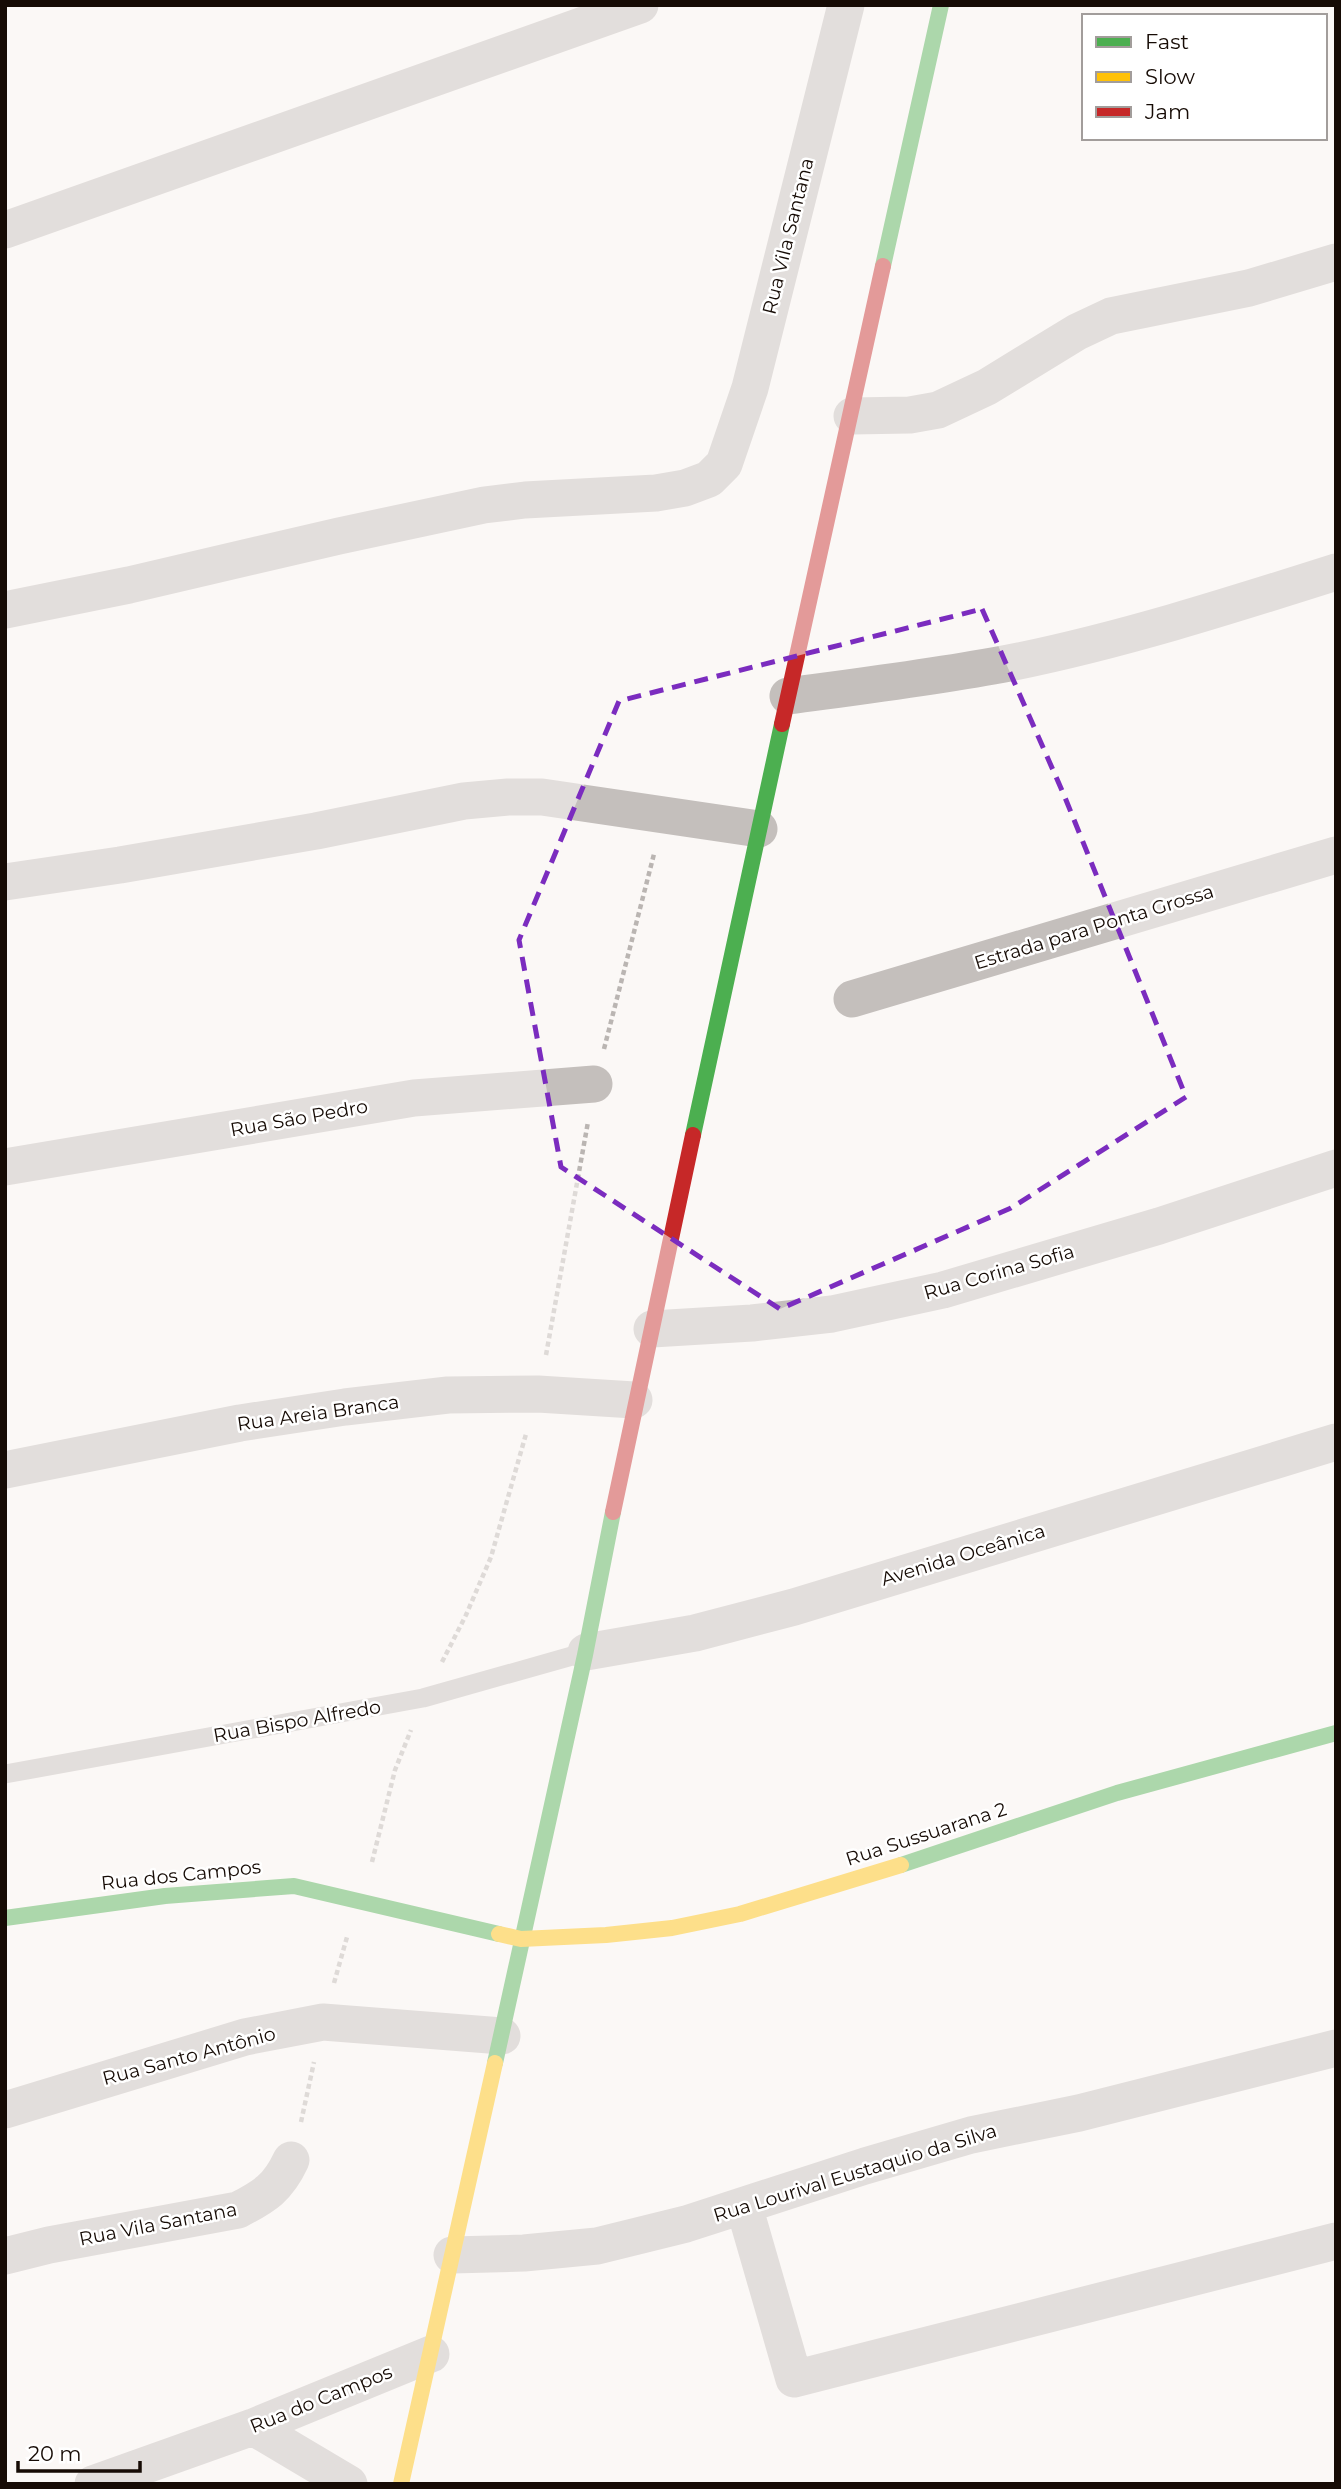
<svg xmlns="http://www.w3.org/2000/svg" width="1341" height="2489" viewBox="0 0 1341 2489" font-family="Montserrat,sans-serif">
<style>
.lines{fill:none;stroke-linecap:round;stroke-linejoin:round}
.path{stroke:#bab5b2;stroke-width:4.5;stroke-dasharray:5 3.5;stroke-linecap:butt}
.lane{stroke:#c4bfbc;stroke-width:19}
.street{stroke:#c4bfbc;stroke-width:37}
.fast{stroke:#4caf50;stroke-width:16}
.slow{stroke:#ffc107;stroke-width:16}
.jam{stroke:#c62828;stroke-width:16}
.marked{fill:none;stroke:#7b2cbf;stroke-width:5;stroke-dasharray:14 9;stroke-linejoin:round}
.labels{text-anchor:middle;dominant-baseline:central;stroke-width:5;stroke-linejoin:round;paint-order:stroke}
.street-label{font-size:19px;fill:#160b05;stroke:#fff}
</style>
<rect width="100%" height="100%" fill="#fbf8f6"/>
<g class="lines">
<path class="path" d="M 604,1049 L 654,854
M 546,1355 L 588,1122
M 442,1662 L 466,1615 L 491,1557 L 526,1434
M 372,1862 L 395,1770 L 411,1730
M 334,1983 L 347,1937
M 301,2122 L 314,2062"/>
<path class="lane" d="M 5,1774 L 423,1698 L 586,1652"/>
<path class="street" d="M 5,230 L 640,5
M 852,416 L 910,415 L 938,410 L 987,387 L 1077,332 L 1111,316 L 1249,288 L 1336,262
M 5,610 L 129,585 L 339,536 L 484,505 L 525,500 L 656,493 L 685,488 L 709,479 L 724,464 L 750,388 L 846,5
M 788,696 C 862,686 936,677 1009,663 C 1119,641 1229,606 1336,572
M 5,882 L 120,865 L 316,831 L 464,801 L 508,797 L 542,797 L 759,829
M 852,999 L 1336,855
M 5,1167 L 414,1098 L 594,1084
M 652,1329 L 752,1323 L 832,1314 L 943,1290 L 1159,1226 L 1336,1168
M 5,1470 L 240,1423 L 345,1407 L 448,1395 L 538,1394 L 634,1400
M 586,1652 L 695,1633 L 794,1607 L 1336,1442
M 5,2110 L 245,2037 L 323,2022 L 502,2036
M 744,2206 L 794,2379 L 1336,2241
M 452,2255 L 524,2253 L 597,2246 L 686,2224 L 865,2166 L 971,2135 L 1079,2113 L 1336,2048
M 5,2256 L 49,2245 L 238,2210 C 265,2196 278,2188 291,2160
M 253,2427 L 349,2484
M 93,2484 L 253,2427 L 431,2354"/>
<path class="fast" d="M 883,266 L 941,5
M 693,1135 L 782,724
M 901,1865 L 1117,1793 L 1336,1733
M 5,1918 L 165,1896 L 294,1886 L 499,1934
M 495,2063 L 585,1655 L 613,1512"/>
<path class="slow" d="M 499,1934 L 521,1939 L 606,1935 L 672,1928 L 740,1914 L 901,1865
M 401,2484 L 495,2063"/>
<path class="jam" d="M 782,724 L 883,266
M 613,1512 L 693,1135"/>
</g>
<path d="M0 0H1341V2489H0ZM 982,609 L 1064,795 L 1186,1097 L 1011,1208 L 780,1309 L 561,1167 L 519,940 L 619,701 Z" fill="#fbf8f6" fill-opacity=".55" fill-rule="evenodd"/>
<path class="marked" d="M 982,609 L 1064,795 L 1186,1097 L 1011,1208 L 780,1309 L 561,1167 L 519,940 L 619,701 Z"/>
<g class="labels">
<g class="street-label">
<text transform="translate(788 236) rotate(-76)">Rua Vila Santana</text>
<text transform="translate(1094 927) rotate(-17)">Estrada para Ponta Grossa</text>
<text transform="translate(299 1118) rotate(-10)">Rua São Pedro</text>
<text transform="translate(999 1272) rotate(-16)">Rua Corina Sofia</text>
<text transform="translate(318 1413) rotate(-8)">Rua Areia Branca</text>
<text transform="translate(963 1555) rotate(-17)">Avenida Oceânica</text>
<text transform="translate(297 1721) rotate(-10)">Rua Bispo Alfredo</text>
<text transform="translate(926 1834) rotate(-18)">Rua Sussuarana 2</text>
<text transform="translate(181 1875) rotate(-6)">Rua dos Campos</text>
<text transform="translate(189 2056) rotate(-15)">Rua Santo Antônio</text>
<text transform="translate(855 2173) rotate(-17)">Rua Lourival Eustaquio da Silva</text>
<text transform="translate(158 2224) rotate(-11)">Rua Vila Santana</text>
<text transform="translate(321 2399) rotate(-22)">Rua do Campos</text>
</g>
</g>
<rect width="1341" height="2489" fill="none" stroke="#160b05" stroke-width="14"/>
<rect x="1082" y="14" width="245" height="126" fill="#ffffff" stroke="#a29d9b" stroke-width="2"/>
<rect x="1096" y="37" width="35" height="10" fill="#4caf50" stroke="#a29d9b" stroke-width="2"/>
<text x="1145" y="49" font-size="21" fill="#160b05">Fast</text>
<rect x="1096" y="72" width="35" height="10" fill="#ffc107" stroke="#a29d9b" stroke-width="2"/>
<text x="1145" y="84" font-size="21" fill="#160b05">Slow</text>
<rect x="1096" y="107" width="35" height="10" fill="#c62828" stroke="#a29d9b" stroke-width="2"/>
<text x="1145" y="119" font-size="21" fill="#160b05">Jam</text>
<path d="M18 2461v10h122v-10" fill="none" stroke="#160b05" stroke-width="3.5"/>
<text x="28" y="2461" font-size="21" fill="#160b05" stroke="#ffffff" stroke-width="5" paint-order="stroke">20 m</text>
</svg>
